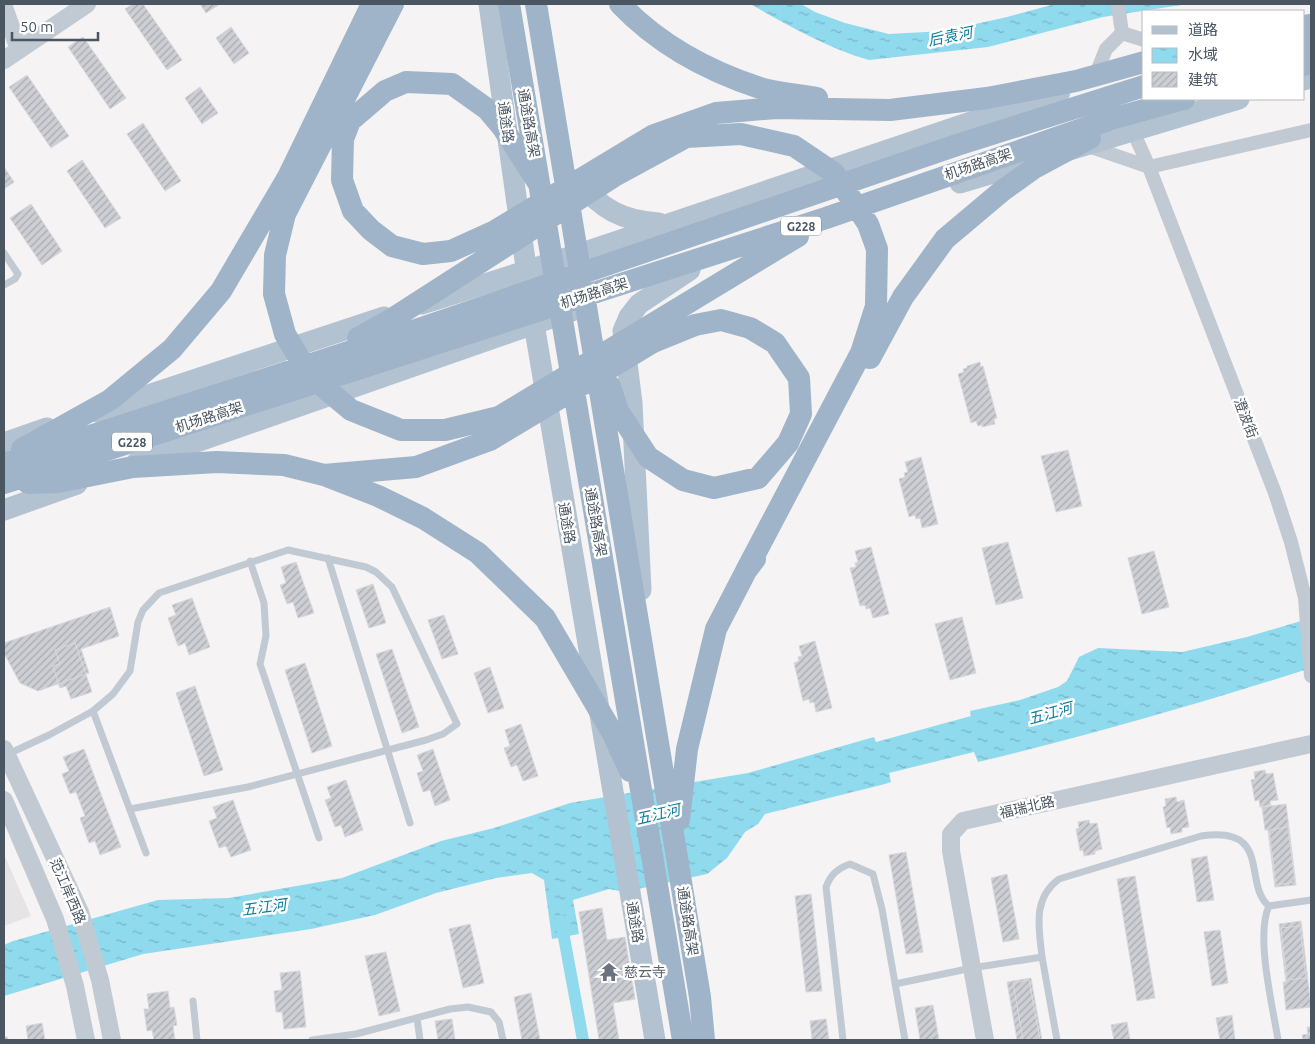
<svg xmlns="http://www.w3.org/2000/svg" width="1315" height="1044" viewBox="0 0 1315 1044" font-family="Ubuntu,'Noto Sans SC',sans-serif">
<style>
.education{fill:#e6e4e5}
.water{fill:url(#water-ripples)}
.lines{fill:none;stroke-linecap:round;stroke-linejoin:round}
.canal{stroke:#90daee;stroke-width:12}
.building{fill:url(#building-hatch);stroke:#d7d9de}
.service{stroke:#c1cad2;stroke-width:7}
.minor{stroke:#c1cad2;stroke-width:14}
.tertiary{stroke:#c1cad2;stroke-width:18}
.primary{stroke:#b3c2d1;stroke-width:21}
.trunk{stroke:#9fb4c9;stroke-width:22}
.labels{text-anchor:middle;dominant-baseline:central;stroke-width:5;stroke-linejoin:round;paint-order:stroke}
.shield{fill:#fff;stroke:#808990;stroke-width:1}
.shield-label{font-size:12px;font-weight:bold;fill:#4a5661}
.street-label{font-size:14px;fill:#4a5661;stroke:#fff}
.worship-label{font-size:14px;fill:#5b616d;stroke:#fff;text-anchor:start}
.water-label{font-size:15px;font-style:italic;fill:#0c7c9b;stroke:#fff}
</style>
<defs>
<pattern id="water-ripples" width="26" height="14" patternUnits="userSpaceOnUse" patternTransform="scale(1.25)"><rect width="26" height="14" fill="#90daee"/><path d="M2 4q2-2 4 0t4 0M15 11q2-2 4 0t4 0" fill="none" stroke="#78b4c4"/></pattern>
<pattern id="building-hatch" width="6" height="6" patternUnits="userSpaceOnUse" patternTransform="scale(1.25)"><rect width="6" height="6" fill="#cdcfd5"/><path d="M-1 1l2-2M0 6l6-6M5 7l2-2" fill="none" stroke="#a8abb0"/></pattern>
</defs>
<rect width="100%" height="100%" fill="#f5f3f3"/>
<path class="education" d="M 4,854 L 31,916 L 4,926 Z"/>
<path class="water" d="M 750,4 L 801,4 L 815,12 L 845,23 L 889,34 L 944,31 L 1007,17 L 1055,4 L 1188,4 L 1103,17 L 988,47 L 869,60 C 827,48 788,25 750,4 Z
M 1311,618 L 1311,668 C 1201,703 1090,735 978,762 L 974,752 L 889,773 L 891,782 L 885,784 L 765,814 L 758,824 L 745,832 L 727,858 L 707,874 L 638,889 L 619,891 L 609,889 L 573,900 L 579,934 L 552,939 L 544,880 L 532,873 L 496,878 L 436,893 L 375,915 L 311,929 L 143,954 L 4,996 L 4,945 L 13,941 L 158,900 L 229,898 L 342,878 L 441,841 L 494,828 L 570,803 L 748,773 L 874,737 L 876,742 L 971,716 L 970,711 L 1020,700 L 1058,687 L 1067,681 L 1079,657 L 1098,648 L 1182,652 L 1247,637 Z"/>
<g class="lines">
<path class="canal" d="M 561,921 L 583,1040"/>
</g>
<path class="building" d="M 133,4 L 143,4 L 182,60 L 167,70 L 125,9 Z
M 200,4 L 220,4 L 206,13 Z
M 231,27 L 249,53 L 234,64 L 216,38 Z
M 83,37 L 126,98 L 110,109 L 68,47 Z
M 27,75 L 69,136 L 51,148 L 9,87 Z
M 200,87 L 218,113 L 202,124 L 185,98 Z
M 143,123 L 181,181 L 165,191 L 127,134 Z
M 82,160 L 121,218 L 105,228 L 67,171 Z
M 4,167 L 14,182 L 4,189 Z
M 31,204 L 62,251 L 42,265 L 10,218 Z
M 980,362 L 981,367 L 983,366 L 997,418 L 994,419 L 995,424 L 982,427 L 982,425 L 978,426 L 976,421 L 971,423 L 958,374 L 964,372 L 963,369 L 967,368 L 967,366 Z
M 1068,450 L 1082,506 L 1056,512 L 1041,456 Z
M 921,457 L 938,524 L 922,528 L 920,518 L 916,519 L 915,515 L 909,517 L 899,479 L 905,477 L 904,473 L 908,472 L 905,462 Z
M 1008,542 L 1023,598 L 996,605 L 982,548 Z
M 871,547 L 889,614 L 873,618 L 870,608 L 866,609 L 865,605 L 860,606 L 850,568 L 856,567 L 855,563 L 858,562 L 855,551 Z
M 1154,551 L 1169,607 L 1142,614 L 1128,558 Z
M 296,562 L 314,613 L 298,618 L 293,602 L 287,604 L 280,585 L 286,583 L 281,567 Z
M 373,584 L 386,623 L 369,628 L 356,590 Z
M 192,598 L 210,647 L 189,655 L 185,643 L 178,646 L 168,618 L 176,615 L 172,605 Z
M 110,607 L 119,636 L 81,649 L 89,673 L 38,691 L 20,683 L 4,653 L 4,643 Z
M 444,615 L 458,654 L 442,659 L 428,620 Z
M 962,617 L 976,673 L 950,680 L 935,624 Z
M 815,641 L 832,708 L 816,712 L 814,702 L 810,703 L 809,699 L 803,701 L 794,663 L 799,661 L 798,657 L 802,656 L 799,646 Z
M 75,643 L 92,692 L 71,699 L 66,686 L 60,688 L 53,666 L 60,664 L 55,650 Z
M 392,649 L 419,727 L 402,733 L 376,654 Z
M 305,663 L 332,746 L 312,753 L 285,670 Z
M 490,667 L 504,708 L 488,713 L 474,673 Z
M 195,686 L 223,770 L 204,776 L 176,693 Z
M 521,724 L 538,776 L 523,781 L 517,765 L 511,767 L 504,748 L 510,746 L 505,730 Z
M 84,749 L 121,847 L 100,855 L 95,841 L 89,843 L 80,818 L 85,816 L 76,792 L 70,794 L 62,774 L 69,771 L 63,757 Z
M 433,749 L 450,800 L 435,806 L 430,790 L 423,792 L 417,773 L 423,771 L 417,755 Z
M 1265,770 L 1266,774 L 1273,773 L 1278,800 L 1270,801 L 1271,805 L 1260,807 L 1259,800 L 1255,801 L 1251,780 L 1255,779 L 1254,772 Z
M 346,780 L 363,830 L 345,837 L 341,825 L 335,827 L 325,800 L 331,798 L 327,787 Z
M 1176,797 L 1177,802 L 1184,800 L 1189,827 L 1182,828 L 1182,832 L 1171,834 L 1170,827 L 1167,828 L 1163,807 L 1166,806 L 1165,799 Z
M 233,800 L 251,850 L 231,857 L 226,846 L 219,848 L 209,821 L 217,818 L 213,807 Z
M 1286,804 L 1296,885 L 1275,887 L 1268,830 L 1265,830 L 1262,807 Z
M 1089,820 L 1090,824 L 1097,823 L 1102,849 L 1095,851 L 1095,854 L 1084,856 L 1083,850 L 1080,851 L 1076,829 L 1079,828 L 1078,822 Z
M 1288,827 L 1295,882 L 1276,885 L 1269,830 Z
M 906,852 L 923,952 L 906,954 L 889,855 Z
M 1207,856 L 1214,900 L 1197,902 L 1191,859 Z
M 1007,874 L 1019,939 L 1003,942 L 991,878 Z
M 1135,876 L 1155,998 L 1137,1001 L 1117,879 Z
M 811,894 L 822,991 L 806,992 L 795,896 Z
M 602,908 L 607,940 L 625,937 L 635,999 L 613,1003 L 619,1040 L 599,1040 L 579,912 Z
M 1301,921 L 1311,1007 L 1286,1010 L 1283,982 L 1286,982 L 1279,924 Z
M 470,924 L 484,983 L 463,988 L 449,929 Z
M 1300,926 L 1306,978 L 1287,980 L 1281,928 Z
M 1220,930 L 1228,983 L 1212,986 L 1204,932 Z
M 386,952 L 400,1011 L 379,1016 L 365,956 Z
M 300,971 L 306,1027 L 284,1029 L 282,1012 L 276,1012 L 274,991 L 282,990 L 280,973 Z
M 1031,978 L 1042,1040 L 1017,1040 L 1007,982 Z
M 1029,980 L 1040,1040 L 1023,1040 L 1013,983 Z
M 168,991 L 170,1008 L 174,1007 L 177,1025 L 173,1026 L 175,1040 L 154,1040 L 152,1030 L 147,1031 L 144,1009 L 149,1009 L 147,994 Z
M 531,993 L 540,1040 L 522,1040 L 514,997 Z
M 933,1005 L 939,1040 L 920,1040 L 915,1008 Z
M 1232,1015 L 1235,1040 L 1220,1040 L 1216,1018 Z
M 452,1019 L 455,1040 L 438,1040 L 435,1021 Z
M 826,1019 L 829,1040 L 812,1040 L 810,1021 Z
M 1127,1022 L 1130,1040 L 1114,1040 L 1111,1025 Z
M 42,1023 L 45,1040 L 28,1040 L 26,1026 Z
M 1307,1027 L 1311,1027 L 1311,1040 L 1303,1040 L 1302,1035 L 1308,1034 Z"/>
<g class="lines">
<path class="service" d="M 4,253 L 18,274 L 15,279 L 4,285
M 328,558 L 410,823
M 250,561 L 264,603 L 266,636 L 260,664 L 319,838
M 93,711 L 146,853
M 6,755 L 49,735 L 93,711 L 113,694 L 130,671 L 138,622 L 143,610 L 159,593 L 288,550 L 366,567 L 376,572 L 392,587 L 457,724 L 443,734 L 426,740 L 248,787 L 130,809
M 1269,906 C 1255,936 1273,1007 1278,1040
M 1042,957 L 1057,1040
M 895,984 L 972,968 L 1042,957 C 1039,928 1032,899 1059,879 L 1201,836 C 1273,825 1242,884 1269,906 L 1311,900
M 193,1001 L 197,1040
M 417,1018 L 420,1040
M 4,1040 L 5,1040
M 312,1040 L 356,1034 L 450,1009 L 468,1007 L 491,1012 L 499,1022 L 503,1040
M 843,1040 L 826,887 C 831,874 837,869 850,864 L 873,874 L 882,909 L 905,1040"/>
<path class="minor" d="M 1122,33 L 1144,40
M 1094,79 L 1106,49 L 1122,33 L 1118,4
M 1132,129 L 1149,167 L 1275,493 L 1291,542 L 1305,598 L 1311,676
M 1085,145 L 1149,167 L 1311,130"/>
<path class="tertiary" d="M 4,7 L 19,50
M 4,60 L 87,4
M 4,749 L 80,912 L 100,980 L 112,1040
M 4,800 L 55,919 L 75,986 L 86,1040
M 985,1040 L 951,851 L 951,834 L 963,821 L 1311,744"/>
<path class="primary" d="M 489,4 L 534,324 L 655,1040
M 1304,80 L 1311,78
M 577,180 C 601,209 622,221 659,223
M 960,183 L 1239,99
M 422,304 L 585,252 L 1060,92
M 97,412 L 384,317
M 4,443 L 47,428
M 136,463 L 577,309
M 4,510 L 77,484
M 641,590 L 632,403 L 623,331 L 629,317 L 639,304 L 690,270"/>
<path class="trunk" d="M 393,4 L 285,214 L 275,255 L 274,294 L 285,334 L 309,375 L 351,410 L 401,430 L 445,430 L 499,417 L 798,236
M 509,4 L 683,1040
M 536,4 L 700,997 L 704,1040
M 620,4 C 658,44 708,71 760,88 C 778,93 799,95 817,98
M 1304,26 L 1311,25
M 1304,46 L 1311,45
M 1304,65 L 1311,63
M 539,184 L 503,128 L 487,109 L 452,84 L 406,82 L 385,91 L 350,121 L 343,139 L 342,180 L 353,211 L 371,230 L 392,246 L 423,254 L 451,251 L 495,231 L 654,135 L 716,113 L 776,108 L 890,110 L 987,98 L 1076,81 L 1144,62
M 358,338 L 392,319 L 616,175 L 686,137 L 741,134 L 794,146 L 834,173 L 868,224 L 877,249 L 876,306 L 861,353 L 746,571
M 870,358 L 903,297 L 945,239 L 1002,191 L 1034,168 L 1090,138
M 22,449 L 110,400 L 172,349 L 221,291 L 288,177 L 372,4
M 4,464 L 410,332 L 957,145 L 1144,86
M 324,475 L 416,467 L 490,440 L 653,342 L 695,325 L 721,320 L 750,328 L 775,343 L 799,378 L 801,414 L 788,443 L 758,478 L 714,488 L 683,480 L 648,457 L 618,411 L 610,386
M 4,483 L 826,218 L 1111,119 L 1184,99
M 28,483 L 58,482 L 133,467 L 217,462 L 284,465 L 324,475 L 378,496 L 423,518 L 478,553 L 545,618 L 612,732 L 630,771
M 679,820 L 687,749 L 716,629 L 746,571 L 755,559"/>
</g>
<defs>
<g id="temple-bare" transform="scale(1.5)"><path d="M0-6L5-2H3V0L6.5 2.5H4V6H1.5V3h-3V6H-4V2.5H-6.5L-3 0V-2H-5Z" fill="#6b7280" stroke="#fff" stroke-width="2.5" paint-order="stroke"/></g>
</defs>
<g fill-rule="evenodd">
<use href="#temple-bare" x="609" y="972"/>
</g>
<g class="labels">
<g class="shield">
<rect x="781" y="216.5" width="40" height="19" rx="4"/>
<rect x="112" y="432.5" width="40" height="19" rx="4"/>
</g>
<g class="shield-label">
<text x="801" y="226">G228</text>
<text x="132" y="442">G228</text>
</g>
<g class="street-label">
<text transform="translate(506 122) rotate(82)">通途路</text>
<text transform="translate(529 123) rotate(80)">通途路高架</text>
<text transform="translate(978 164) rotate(-19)">机场路高架</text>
<text transform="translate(594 293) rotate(-18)">机场路高架</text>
<text transform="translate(209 417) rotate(-18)">机场路高架</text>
<text transform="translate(1246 418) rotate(69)">澄波街</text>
<text transform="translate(596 522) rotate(80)">通途路高架</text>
<text transform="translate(567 523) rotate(80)">通途路</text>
<text transform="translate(1027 807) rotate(-13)">福瑞北路</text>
<text transform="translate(68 891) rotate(67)">范江岸西路</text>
<text transform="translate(688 921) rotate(81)">通途路高架</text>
<text transform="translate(635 922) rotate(80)">通途路</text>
</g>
<g class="worship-label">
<text x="624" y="972">慈云寺</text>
</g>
<g class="water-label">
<text transform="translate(950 36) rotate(-11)">后袁河</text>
<text transform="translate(1050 713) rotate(-15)">五江河</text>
<text transform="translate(658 814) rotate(-13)">五江河</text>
<text transform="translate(264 907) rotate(-7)">五江河</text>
</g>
</g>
<rect width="1315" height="1044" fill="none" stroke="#4a5661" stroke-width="10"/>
<rect x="1142" y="10" width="162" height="90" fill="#ffffff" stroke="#b7bbc0"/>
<rect x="1152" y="26" width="25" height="8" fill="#b3c2d1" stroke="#b7bbc0"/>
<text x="1188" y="35" font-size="15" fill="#4a5661">道路</text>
<rect x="1152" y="48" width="25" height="15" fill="url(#water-ripples)" stroke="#b7bbc0"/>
<text x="1188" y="60" font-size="15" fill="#4a5661">水域</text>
<rect x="1152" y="72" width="25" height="15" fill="url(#building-hatch)" stroke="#b7bbc0"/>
<text x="1188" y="85" font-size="15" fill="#4a5661">建筑</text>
<path d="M12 32v8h86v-8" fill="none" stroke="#4a5661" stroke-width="2.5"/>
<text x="20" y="32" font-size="15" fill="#4a5661" stroke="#ffffff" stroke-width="4" paint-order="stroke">50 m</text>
</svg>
